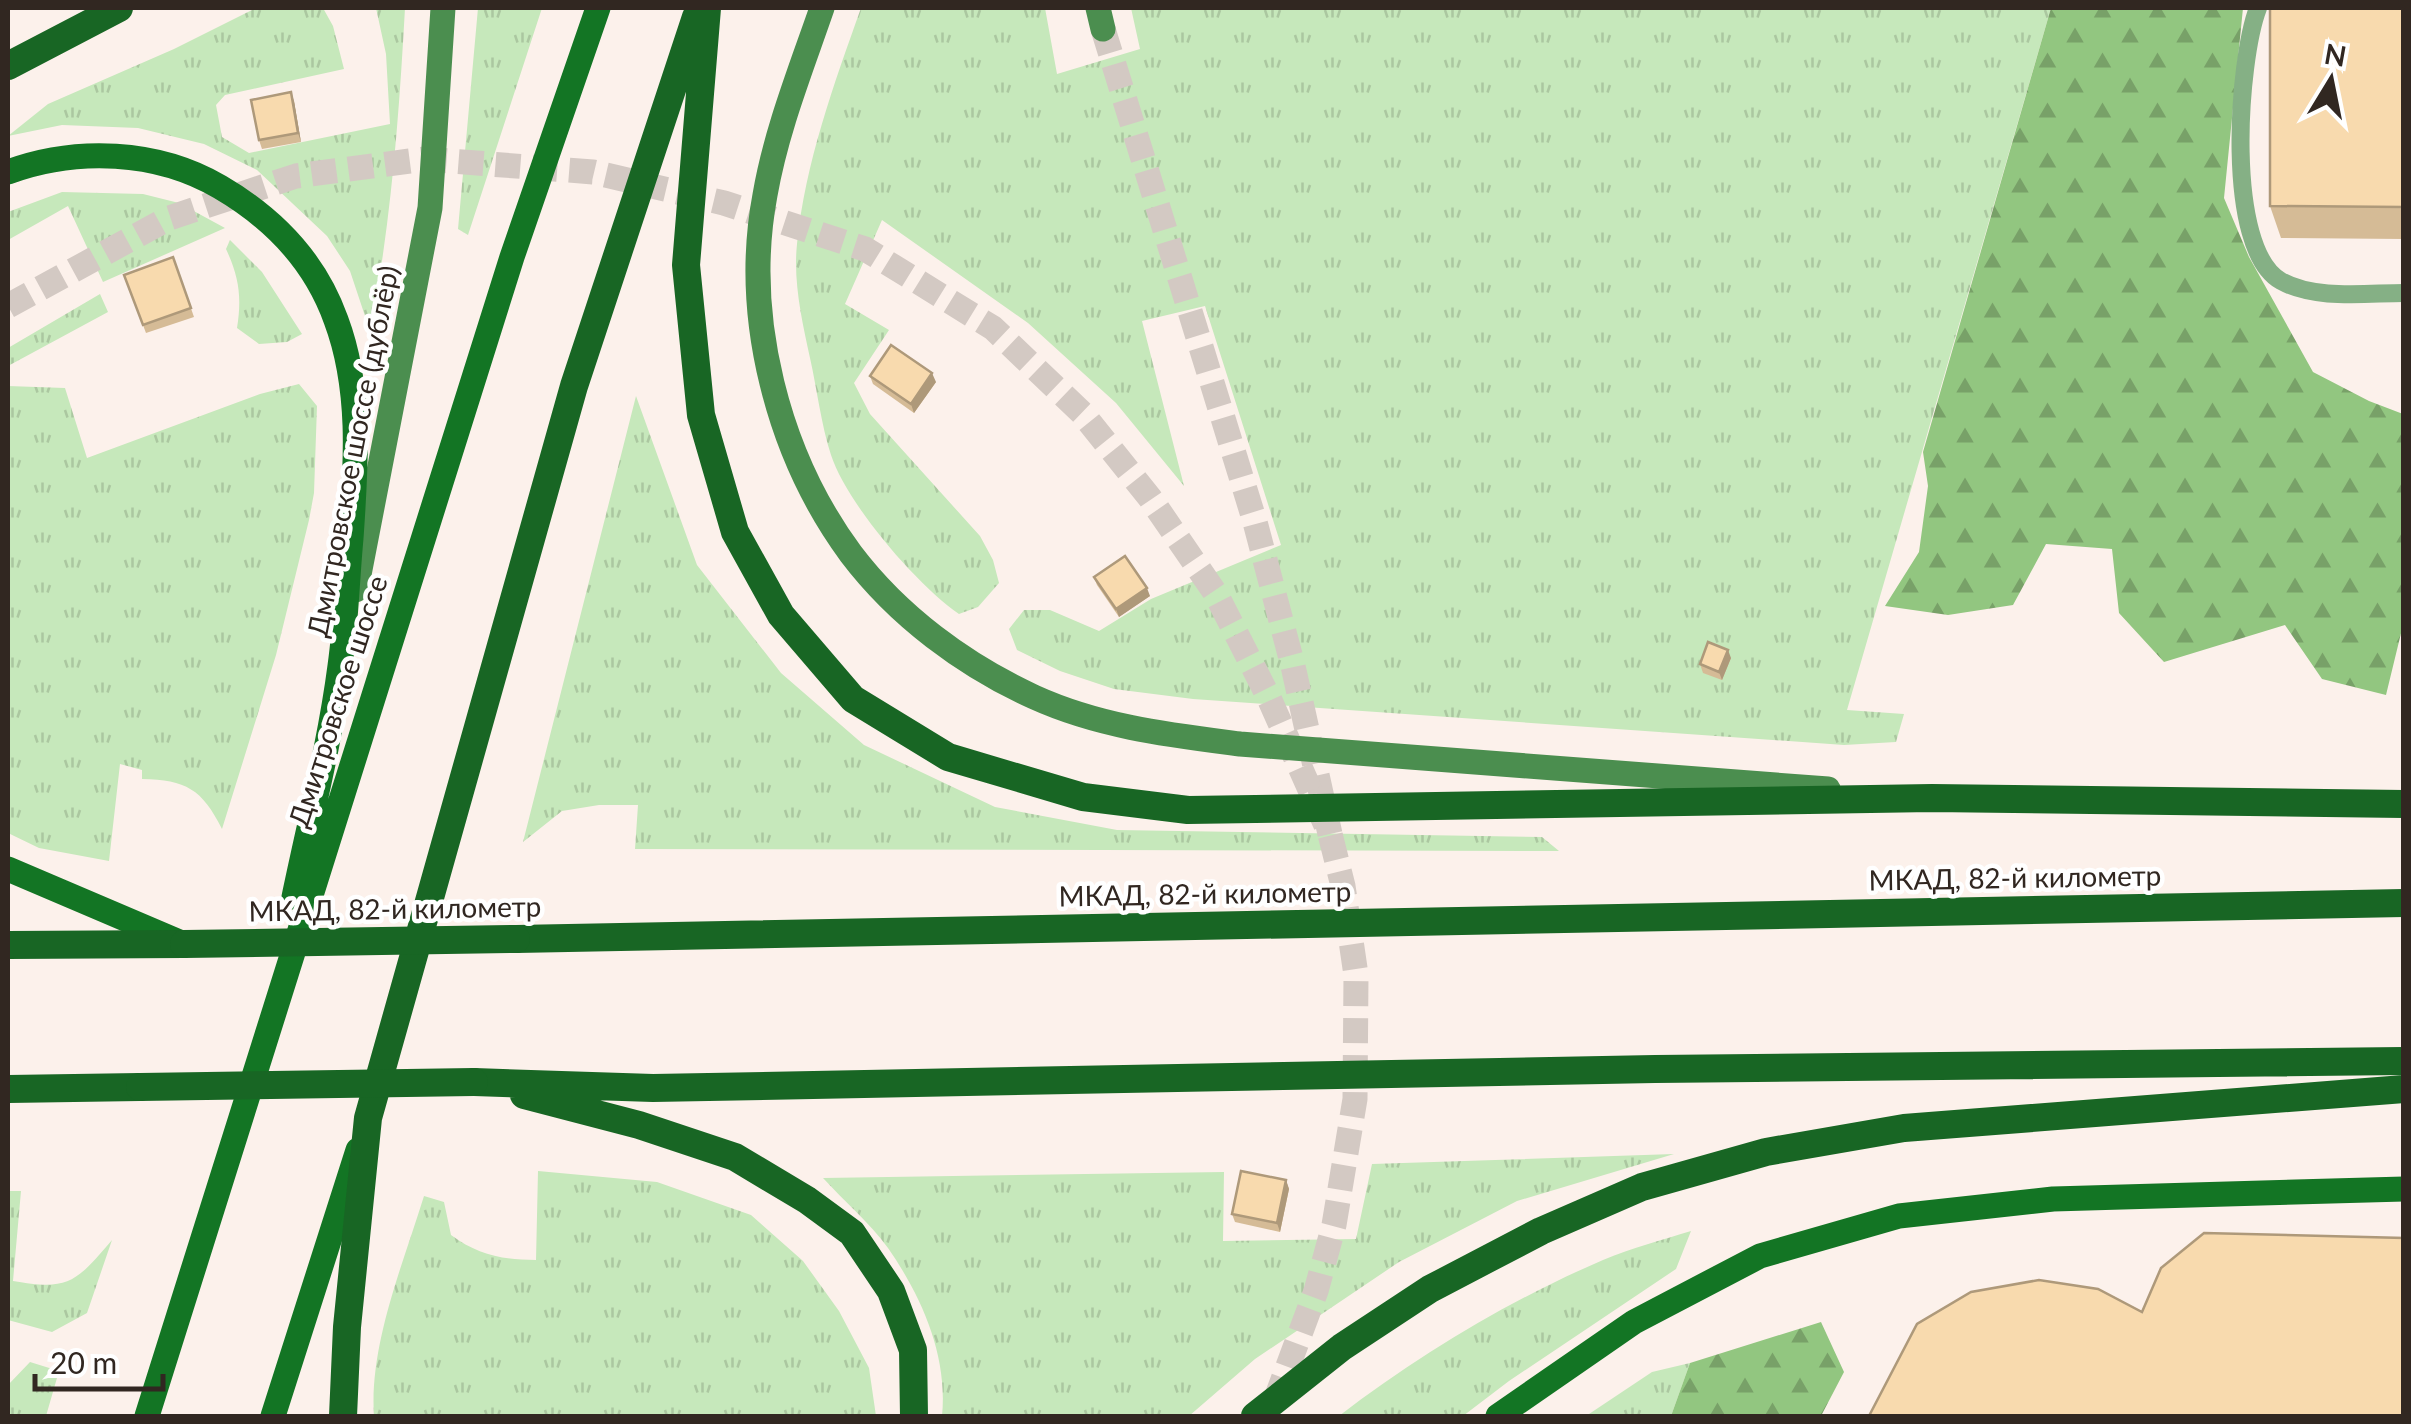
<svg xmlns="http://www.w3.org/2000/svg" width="2411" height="1424" viewBox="0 0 2411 1424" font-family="Lato,sans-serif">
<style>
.grass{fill:url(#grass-tufts)}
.forest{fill:url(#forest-firs)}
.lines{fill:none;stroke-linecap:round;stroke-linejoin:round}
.secondary-tunnel{stroke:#d3c9c3;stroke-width:25;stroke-dasharray:25 12;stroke-linecap:butt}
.primary-tunnel{stroke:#d3c9c3;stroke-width:25;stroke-dasharray:25 12;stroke-linecap:butt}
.service{stroke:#85b085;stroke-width:18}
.secondary{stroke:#4b8e4f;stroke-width:25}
.primary{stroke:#137524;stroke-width:25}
.trunk{stroke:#186624;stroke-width:28}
.trunk-bridge{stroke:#186624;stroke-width:28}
.wall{fill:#d5bb96}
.shaded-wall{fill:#ae997a}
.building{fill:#f8daae;stroke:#ae997a;stroke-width:2.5}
.labels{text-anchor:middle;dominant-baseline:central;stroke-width:9;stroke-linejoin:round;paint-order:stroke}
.street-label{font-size:28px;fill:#312721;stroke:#fff}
</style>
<defs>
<pattern id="grass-tufts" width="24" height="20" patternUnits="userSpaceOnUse" patternTransform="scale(2.5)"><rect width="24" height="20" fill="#c6e8bb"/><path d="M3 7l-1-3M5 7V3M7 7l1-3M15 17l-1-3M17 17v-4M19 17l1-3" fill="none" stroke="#abc7a0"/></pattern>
<pattern id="forest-firs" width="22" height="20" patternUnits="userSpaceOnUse" patternTransform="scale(2.5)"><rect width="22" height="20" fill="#92c680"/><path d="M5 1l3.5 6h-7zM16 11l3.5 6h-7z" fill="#78a168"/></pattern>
</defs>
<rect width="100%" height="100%" fill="#fcf1eb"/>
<path class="grass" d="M 256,8 L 323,8 L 333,26 L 344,69 L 225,95 L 216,105 L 222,137 L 249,153 L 390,124 L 386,54 L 376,8 L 405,8 C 399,117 391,224 370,331 L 350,271 L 327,236 L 257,170 L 204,144 L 138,128 L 62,125 L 8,136 L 48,104 L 174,49 Z
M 478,8 L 542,8 L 468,235 L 458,229 Z
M 861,8 L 1045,8 L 1057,74 L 1140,49 L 1131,8 L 2051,8 L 1847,710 L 1904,714 L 1896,742 L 1844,745 L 1193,699 L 1114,689 L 1060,671 L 1017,650 L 1009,629 L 1024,610 L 1050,610 L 1099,631 L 1151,599 L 1281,545 L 1205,306 L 1142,321 L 1184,486 L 1116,403 L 1028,323 L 882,220 L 845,304 L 889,330 L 854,383 L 870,414 L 980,536 L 993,560 L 999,583 L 978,607 L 959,614 C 917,585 847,504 831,455 C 821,424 817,389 810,358 C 802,321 793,282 797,244 C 805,163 834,84 861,8 Z
M 62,192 L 143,194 L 179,203 L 225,228 L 103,282 L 68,206 L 8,240 L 8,212 Z
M 230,240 L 262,272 L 302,334 L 287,342 L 259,344 L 237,328 C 242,297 239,277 226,249 Z
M 100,294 L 108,312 L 8,366 L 8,348 Z
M 299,384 L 317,406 L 314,493 L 309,520 L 276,655 L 222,829 C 202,789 186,780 142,779 L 142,770 L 120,764 L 109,861 L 39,848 L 8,833 L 8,386 L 65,388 L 87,458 L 260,394 Z
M 636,396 L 697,565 L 781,673 L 864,745 L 995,807 L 1117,830 L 1542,837 L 1559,851 L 635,849 L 638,805 L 599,805 L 562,811 L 523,842 Z
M 1674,1154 L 1517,1201 L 1399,1262 L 1255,1359 L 1189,1416 L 942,1416 C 948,1356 922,1297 888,1248 C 870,1223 844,1201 823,1178 L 1224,1172 L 1223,1241 L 1356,1239 L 1372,1164 Z
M 538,1171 L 657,1182 L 751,1215 L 803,1261 L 839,1311 L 869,1368 L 876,1416 L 374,1416 C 369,1345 403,1264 424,1196 L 444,1202 L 451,1235 C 478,1255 503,1260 536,1260 Z
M 8,1191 L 21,1191 L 13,1281 C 69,1291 76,1282 112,1240 L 87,1313 L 52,1332 L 8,1320 Z
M 1691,1231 L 1676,1269 L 1509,1381 L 1463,1416 L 1339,1416 C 1420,1354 1510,1300 1603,1260 C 1631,1248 1662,1240 1691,1231 Z
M 30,1362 L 59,1371 L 46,1416 L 8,1416 L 8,1385 Z
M 1690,1363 L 1671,1416 L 1586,1416 L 1652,1372 Z"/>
<path class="forest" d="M 2051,8 L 2243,8 L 2224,198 L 2249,257 L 2313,372 L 2369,401 L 2403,414 L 2403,625 L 2386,695 L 2322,679 L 2285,625 L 2164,662 L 2119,613 L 2112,549 L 2046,544 L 2013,605 L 1948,615 L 1885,606 L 1919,552 L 1928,486 L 1923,452 Z
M 1821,1322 L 1844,1372 L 1821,1416 L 1671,1416 L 1690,1363 Z"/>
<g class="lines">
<path class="secondary-tunnel" d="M 1103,29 L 1255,522 L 1293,666 L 1330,834"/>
<path class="primary-tunnel" d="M 8,306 L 169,218 L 296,176 L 425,159 L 593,172 L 724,203 L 865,249 L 993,328 L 1082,413 L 1150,498 L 1216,594 L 1268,696 L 1330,834 L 1343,886 L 1356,975 L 1355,1099 L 1334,1225 L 1316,1291 L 1275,1401"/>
<path class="service" d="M 2258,8 C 2238,60 2224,249 2281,281 C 2315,300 2366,293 2404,293"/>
<path class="secondary" d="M 822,8 C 801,69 776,131 765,195 C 742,317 778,455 851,554 C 898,616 964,665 1034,697 C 1100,727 1170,735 1240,744 L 1828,789
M 1098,8 L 1103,29
M 356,590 L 430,208 L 443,8"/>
<path class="primary" d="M 8,172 C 76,147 157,150 220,187 C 273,218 315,261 336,320 C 362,389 356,466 351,538 C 347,581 346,624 340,666 C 330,743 310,820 294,897
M 8,869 L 184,944
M 147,1416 L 512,257 L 598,8
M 273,1416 L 358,1150
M 1498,1416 L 1634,1322 L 1760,1256 L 1899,1216 L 2053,1199 L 2404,1189"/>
<path class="trunk" d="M 707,8 L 686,265 L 701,415 L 735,532 L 781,615 L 853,699 L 948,757 L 1083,797 L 1188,810 L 1932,798 L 2404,804
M 8,66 L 119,8
M 516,939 L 2404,903
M 8,945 L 184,944
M 474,1082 L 653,1088 L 1655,1069 L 2404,1061
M 8,1089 L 140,1087
M 524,1095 L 639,1125 L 735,1157 L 807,1200 L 852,1233 L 891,1291 L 913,1350 L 914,1416
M 343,1416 L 347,1327 L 368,1118 L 574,386 L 696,17
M 1255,1416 L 1342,1347 L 1430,1289 L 1541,1231 L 1642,1187 L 1766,1152 L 1904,1128 L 2404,1089"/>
<path class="trunk-bridge" d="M 184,944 L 516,939
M 140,1087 L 474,1082"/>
</g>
<path class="wall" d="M 2404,8 L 2404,239 L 2281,238 L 2270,206 Z
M 294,101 L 301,142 L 262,149 L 259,140 Z
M 173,257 L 194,317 L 146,333 L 124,275 Z
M 870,376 L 936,382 L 914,413 L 873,384 Z
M 1094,577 L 1150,596 L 1119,617 L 1097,585 Z
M 1731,658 L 1722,680 L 1703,673 L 1700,664 Z
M 1286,1180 L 1289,1189 L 1280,1232 L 1235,1222 L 1232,1214 Z"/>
<path class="shaded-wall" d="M 291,92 L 294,101 L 301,142 L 298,133 Z
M 932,373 L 936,382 L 914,413 L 911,404 Z
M 1147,588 L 1150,596 L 1119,617 L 1116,609 Z
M 1728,650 L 1731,658 L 1722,680 L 1719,672 Z
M 1286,1180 L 1289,1189 L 1280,1232 L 1277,1223 Z"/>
<path class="building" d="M 2270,8 L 2404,8 L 2404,207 L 2270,206 Z
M 291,92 L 298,133 L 259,140 L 251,100 Z
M 173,257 L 191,308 L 143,325 L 124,275 Z
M 891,345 L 932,373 L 911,404 L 870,376 Z
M 1125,556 L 1147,588 L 1116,609 L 1094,577 Z
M 1708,642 L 1728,650 L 1719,672 L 1700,664 Z
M 1241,1171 L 1286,1180 L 1277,1223 L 1232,1214 Z
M 2204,1233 L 2404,1238 L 2404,1416 L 1869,1416 L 1917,1324 L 1971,1292 L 2039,1280 L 2098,1289 L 2142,1312 L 2161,1268 Z"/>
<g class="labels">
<g class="street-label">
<text transform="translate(352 451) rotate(-79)">Дмитровское шоссе (дублёр)</text>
<text transform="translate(337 701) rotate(-72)">Дмитровское шоссе</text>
<text transform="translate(2015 877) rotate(-1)">МКАД, 82-й километр</text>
<text transform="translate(1205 893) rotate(-1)">МКАД, 82-й километр</text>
<text transform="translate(395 908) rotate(-1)">МКАД, 82-й километр</text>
</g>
</g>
<rect width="2411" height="1424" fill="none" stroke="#312721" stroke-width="20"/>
<g transform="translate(2331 80) rotate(10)" stroke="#ffffff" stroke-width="8" paint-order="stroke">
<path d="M0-8L18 38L0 25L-18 38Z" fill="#312721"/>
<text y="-15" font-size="28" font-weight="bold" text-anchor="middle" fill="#312721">N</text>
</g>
<path d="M35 1374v15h128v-15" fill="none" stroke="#312721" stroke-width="5"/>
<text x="50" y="1374" font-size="30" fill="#312721" stroke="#ffffff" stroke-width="8" paint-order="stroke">20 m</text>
</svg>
